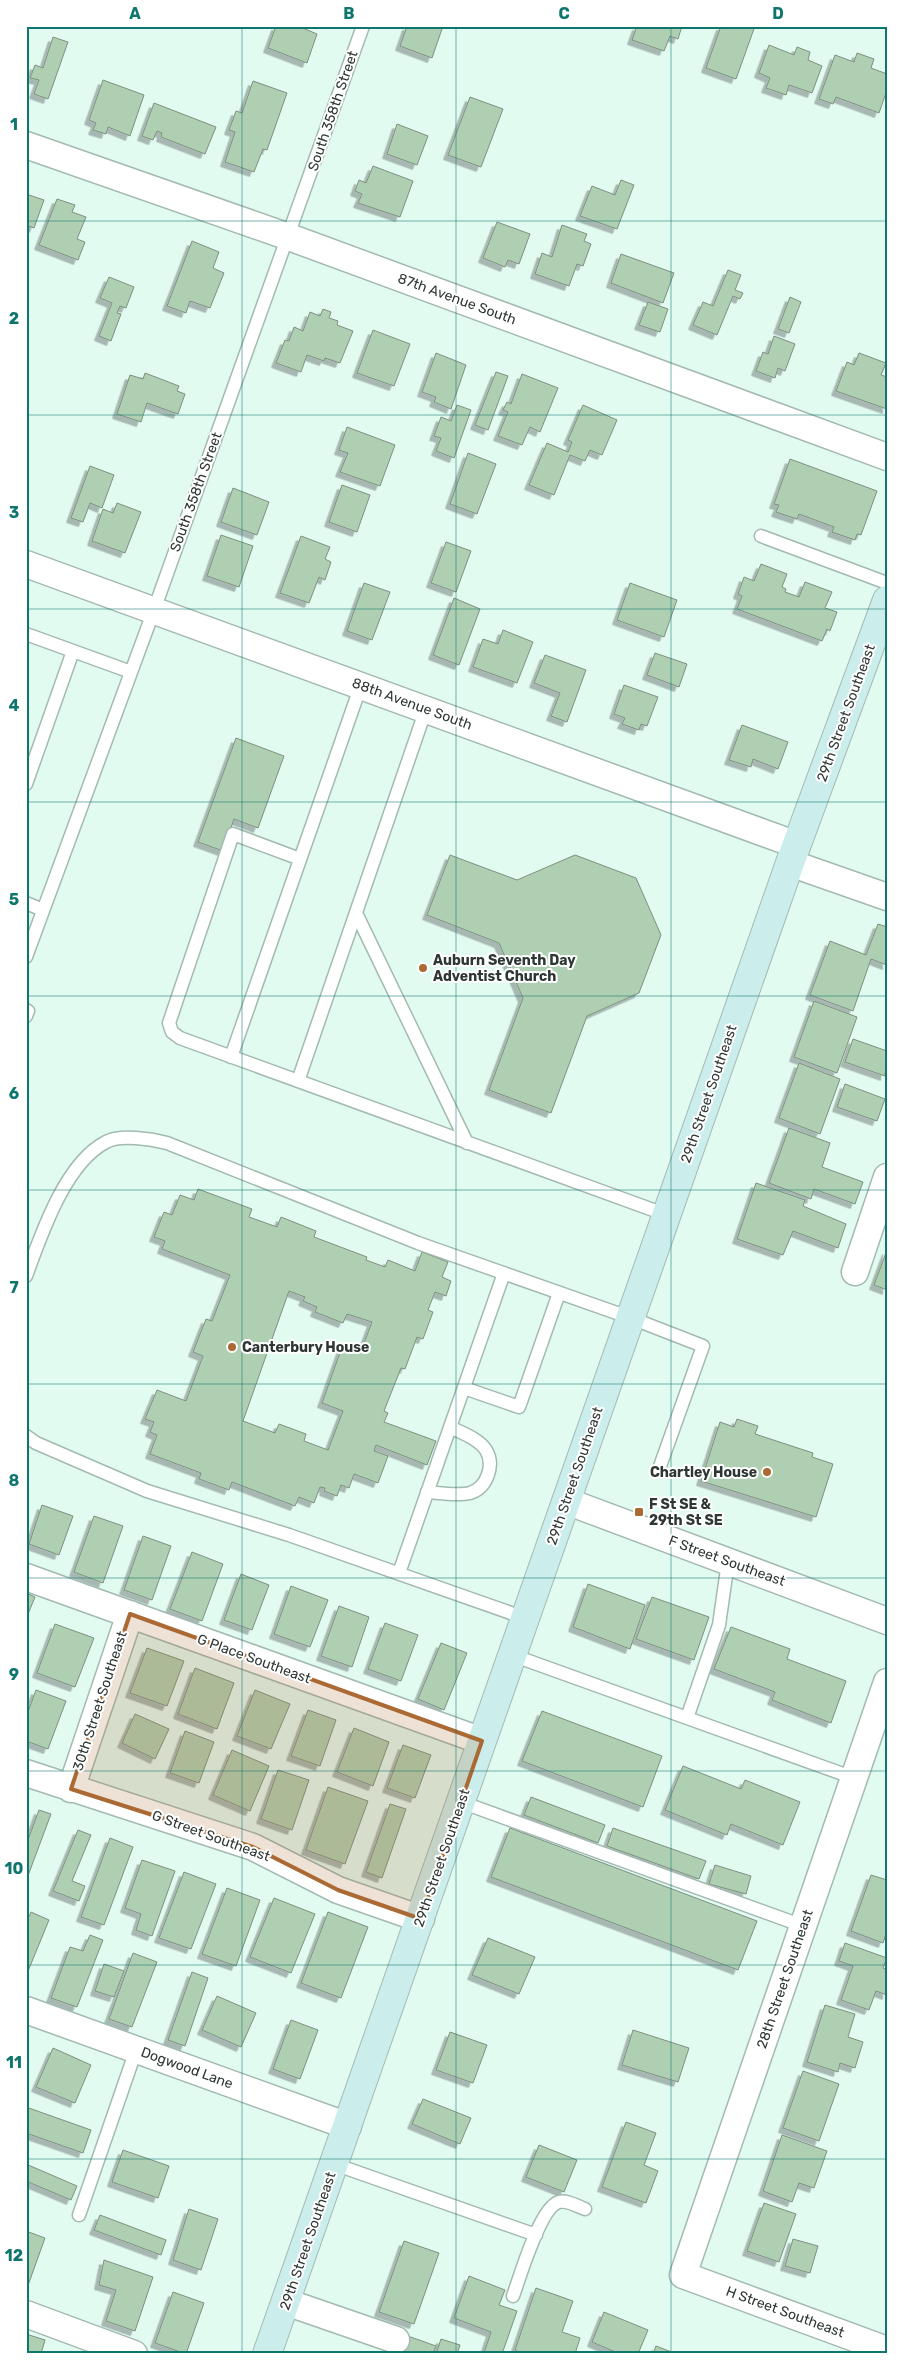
<svg xmlns="http://www.w3.org/2000/svg" width="913" height="2380" viewBox="0 0 913 2380" font-family="Rubik,sans-serif">
<style>
.building{fill:#aecfb1;stroke:#7f8f80;fill-rule:evenodd;filter:url(#shadow)}
.lines{fill:none;stroke-linecap:round;stroke-linejoin:round}
.lane-casing{stroke:#a3bab1;stroke-width:15}
.street-casing{stroke:#a3bab1;stroke-width:29}
.secondary-casing{stroke:#a3bab1;stroke-width:30}
.lane{stroke:#fff;stroke-width:12}
.street{stroke:#fff;stroke-width:26}
.secondary{stroke:#cbeeec;stroke-width:28}
.marked{fill:#ab6934;fill-opacity:0.2;stroke:#ab6934;stroke-width:4;stroke-linejoin:round}
.grid{fill:none;stroke:#0f766e;stroke-width:1;stroke-opacity:0.55}
.poi-dot{fill:#ab6934;stroke:#fff;stroke-width:2}
.labels{text-anchor:middle;dominant-baseline:central;stroke-width:4;stroke-linejoin:round;paint-order:stroke}
.street-label{font-size:14px;fill:#2e3733;stroke:#fff}
.poi-label{font-size:14px;font-weight:bold;fill:#2e3733;stroke:#fff;text-anchor:start}
.neatline{fill:none;stroke:#0f766e;stroke-width:2}
.grid-label{font-size:16px;text-anchor:middle;font-weight:bold;fill:#0f766e}
</style>
<defs>
<filter id="shadow"><feDropShadow dx="-4.5" dy="4.5" stdDeviation="0" flood-color="#0004"/></filter>
</defs>
<rect width="100%" height="100%" fill="#e2fbf1"/>
<path class="building" d="M 276,26 L 298,26 L 317,34 L 307,63 L 268,48 Z
M 407,26 L 443,26 L 432,58 L 400,46 Z
M 637,26 L 682,26 L 678,39 L 670,36 L 664,51 L 632,40 Z
M 721,26 L 755,26 L 736,79 L 706,68 Z
M 53,37 L 68,42 L 48,99 L 34,94 L 39,80 L 30,78 L 35,65 L 43,68 Z
M 769,45 L 794,55 L 797,47 L 810,52 L 808,60 L 822,66 L 812,93 L 789,85 L 786,95 L 766,88 L 770,78 L 759,73 Z
M 857,53 L 874,59 L 871,68 L 887,74 L 887,90 L 879,113 L 836,97 L 833,104 L 819,99 L 835,55 L 854,62 Z
M 103,80 L 144,95 L 130,136 L 108,127 L 106,134 L 93,130 L 96,123 L 89,120 Z
M 253,81 L 287,93 L 267,150 L 263,149 L 254,172 L 225,162 L 235,132 L 229,130 L 236,111 L 242,113 Z
M 470,97 L 503,109 L 481,167 L 448,155 Z
M 154,103 L 216,127 L 205,154 L 161,137 L 162,133 L 157,131 L 153,140 L 142,136 Z
M 397,124 L 428,136 L 417,165 L 387,154 Z
M 373,166 L 413,181 L 400,217 L 358,203 L 362,194 L 355,191 L 359,180 L 366,183 Z
M 621,180 L 634,185 L 617,229 L 580,216 L 592,186 L 615,195 Z
M 26,194 L 44,200 L 34,228 L 26,225 Z
M 57,199 L 75,205 L 72,212 L 86,217 L 77,239 L 85,242 L 78,260 L 39,245 Z
M 497,222 L 530,234 L 519,264 L 508,260 L 505,267 L 483,258 Z
M 562,225 L 587,234 L 584,241 L 591,244 L 583,266 L 577,264 L 569,286 L 535,274 L 542,253 L 552,257 Z
M 192,241 L 219,252 L 213,268 L 224,273 L 210,308 L 190,301 L 186,313 L 167,306 Z
M 621,254 L 674,273 L 663,303 L 611,283 Z
M 728,270 L 741,275 L 735,290 L 743,293 L 740,299 L 733,296 L 717,335 L 693,325 L 703,302 L 713,306 Z
M 109,277 L 134,287 L 126,308 L 120,306 L 117,313 L 121,314 L 111,341 L 99,336 L 112,303 L 100,298 Z
M 790,297 L 801,302 L 789,333 L 778,329 Z
M 648,302 L 668,309 L 660,332 L 639,325 Z
M 323,309 L 331,312 L 329,318 L 338,321 L 337,325 L 353,331 L 340,363 L 325,358 L 324,361 L 307,355 L 301,372 L 276,363 L 285,340 L 289,341 L 294,327 L 303,331 L 310,312 L 320,316 Z
M 373,330 L 410,344 L 394,386 L 357,373 Z
M 774,336 L 795,344 L 785,371 L 778,368 L 775,378 L 756,371 L 763,352 L 768,354 Z
M 436,353 L 466,365 L 451,409 L 434,402 L 436,397 L 422,392 Z
M 859,353 L 886,363 L 881,375 L 887,377 L 887,409 L 836,391 L 847,362 L 854,365 Z
M 496,372 L 508,376 L 488,430 L 475,425 Z
M 145,373 L 179,386 L 177,391 L 185,394 L 178,414 L 147,403 L 141,422 L 117,414 L 130,375 L 143,379 Z
M 522,374 L 558,388 L 540,432 L 530,427 L 522,445 L 498,436 L 508,412 L 503,410 L 507,402 L 511,404 Z
M 457,405 L 471,410 L 454,458 L 436,451 L 441,438 L 434,436 L 441,417 L 451,421 Z
M 583,405 L 617,420 L 602,455 L 590,450 L 585,461 L 570,455 L 554,495 L 529,485 L 547,443 L 568,452 L 572,442 L 568,440 Z
M 347,427 L 395,445 L 380,486 L 340,472 L 348,453 L 339,450 Z
M 468,453 L 496,464 L 477,514 L 450,504 Z
M 790,459 L 877,491 L 861,535 L 857,534 L 855,540 L 832,532 L 834,527 L 799,514 L 797,519 L 776,512 L 779,505 L 774,504 Z
M 90,466 L 114,475 L 102,508 L 90,503 L 83,522 L 71,518 Z
M 342,485 L 370,495 L 357,532 L 329,522 Z
M 233,488 L 269,502 L 257,535 L 221,522 Z
M 117,503 L 141,512 L 125,553 L 92,541 L 103,509 L 113,513 Z
M 221,535 L 253,546 L 239,587 L 207,576 Z
M 301,536 L 330,547 L 325,559 L 331,562 L 325,580 L 319,577 L 309,603 L 280,593 Z
M 446,542 L 471,551 L 456,592 L 431,583 Z
M 761,564 L 787,574 L 782,587 L 786,589 L 785,592 L 799,597 L 805,582 L 832,592 L 825,608 L 837,612 L 830,631 L 827,629 L 822,641 L 737,609 L 742,596 L 738,594 L 744,577 L 754,581 Z
M 364,583 L 390,592 L 372,640 L 347,631 Z
M 630,583 L 677,600 L 664,637 L 617,620 Z
M 454,598 L 480,609 L 459,665 L 433,655 Z
M 503,630 L 533,642 L 517,683 L 473,667 L 483,639 L 498,644 Z
M 655,653 L 687,664 L 679,687 L 647,675 Z
M 545,655 L 586,670 L 567,722 L 551,716 L 560,693 L 534,683 Z
M 624,685 L 658,697 L 647,726 L 641,724 L 639,730 L 622,724 L 625,718 L 614,714 Z
M 742,725 L 788,742 L 778,769 L 753,759 L 751,767 L 729,760 Z
M 236,738 L 284,756 L 258,828 L 234,819 L 223,851 L 198,842 Z
M 450,855 L 517,880 L 575,855 L 636,878 L 661,935 L 639,993 L 587,1016 L 551,1113 L 489,1090 L 523,998 L 499,943 L 427,915 Z
M 878,924 L 887,927 L 887,965 L 871,959 L 853,1011 L 810,995 L 830,941 L 866,955 Z
M 814,1001 L 857,1017 L 837,1073 L 794,1057 Z
M 853,1039 L 887,1051 L 885,1076 L 845,1062 Z
M 799,1063 L 840,1079 L 820,1134 L 779,1118 Z
M 845,1084 L 885,1099 L 877,1121 L 837,1107 Z
M 789,1128 L 830,1143 L 822,1167 L 863,1182 L 855,1204 L 814,1189 L 811,1199 L 769,1183 Z
M 756,1183 L 805,1200 L 803,1206 L 846,1224 L 838,1248 L 793,1231 L 783,1255 L 737,1239 Z
M 198,1189 L 252,1209 L 249,1217 L 277,1227 L 281,1217 L 316,1231 L 314,1237 L 367,1257 L 366,1260 L 385,1267 L 388,1260 L 415,1271 L 422,1252 L 448,1262 L 442,1277 L 451,1281 L 446,1296 L 435,1292 L 428,1310 L 433,1312 L 423,1339 L 417,1337 L 405,1369 L 401,1368 L 384,1411 L 388,1413 L 384,1422 L 436,1441 L 427,1465 L 376,1445 L 374,1451 L 388,1456 L 378,1483 L 354,1474 L 349,1488 L 341,1485 L 337,1496 L 324,1491 L 325,1488 L 320,1487 L 314,1503 L 299,1497 L 295,1506 L 232,1482 L 229,1490 L 199,1479 L 201,1473 L 150,1454 L 157,1435 L 150,1432 L 154,1422 L 145,1419 L 157,1390 L 186,1401 L 203,1356 L 193,1352 L 206,1319 L 212,1321 L 230,1275 L 162,1249 L 165,1241 L 154,1237 L 164,1212 L 172,1215 L 180,1195 L 194,1200 ZM 289,1291 L 305,1297 L 303,1301 L 317,1307 L 315,1312 L 343,1323 L 347,1314 L 372,1322 L 361,1351 L 343,1344 L 322,1403 L 343,1411 L 328,1450 L 304,1441 L 306,1434 L 279,1424 L 275,1433 L 243,1421 Z
M 887,1250 L 887,1290 L 874,1285 Z
M 737,1419 L 758,1426 L 755,1434 L 813,1453 L 812,1457 L 833,1464 L 816,1517 L 701,1481 L 720,1422 L 734,1427 Z
M 42,1505 L 73,1516 L 59,1555 L 29,1544 Z
M 94,1516 L 123,1526 L 103,1583 L 74,1572 Z
M 143,1536 L 171,1546 L 152,1600 L 124,1590 Z
M 192,1552 L 223,1564 L 202,1621 L 170,1609 Z
M 241,1574 L 269,1585 L 252,1630 L 224,1620 Z
M 588,1584 L 645,1605 L 630,1649 L 573,1627 Z
M 291,1586 L 328,1600 L 310,1647 L 274,1634 Z
M 26,1593 L 35,1597 L 26,1619 Z
M 652,1597 L 709,1617 L 694,1660 L 636,1639 Z
M 339,1606 L 369,1617 L 352,1667 L 321,1656 Z
M 385,1623 L 418,1635 L 401,1681 L 368,1669 Z
M 55,1624 L 94,1638 L 75,1687 L 37,1673 Z
M 731,1627 L 790,1649 L 787,1659 L 846,1681 L 831,1723 L 772,1700 L 775,1692 L 714,1669 Z
M 441,1643 L 467,1653 L 444,1710 L 418,1699 Z
M 147,1648 L 184,1661 L 167,1706 L 130,1693 Z
M 195,1668 L 234,1683 L 217,1729 L 178,1714 Z
M 36,1690 L 66,1701 L 48,1749 L 26,1741 L 26,1717 Z
M 255,1690 L 290,1704 L 271,1749 L 237,1736 Z
M 308,1710 L 336,1720 L 320,1766 L 291,1756 Z
M 542,1711 L 662,1756 L 643,1807 L 522,1761 Z
M 135,1714 L 169,1729 L 155,1759 L 122,1743 Z
M 354,1728 L 389,1742 L 373,1786 L 337,1772 Z
M 185,1731 L 214,1742 L 199,1783 L 170,1773 Z
M 403,1745 L 431,1755 L 415,1798 L 387,1788 Z
M 232,1750 L 269,1766 L 250,1811 L 213,1795 Z
M 683,1766 L 741,1789 L 745,1780 L 800,1802 L 783,1845 L 731,1824 L 727,1835 L 665,1810 Z
M 278,1770 L 309,1780 L 292,1830 L 261,1819 Z
M 328,1787 L 368,1801 L 345,1864 L 306,1850 Z
M 531,1797 L 605,1825 L 598,1843 L 524,1815 Z
M 390,1804 L 406,1809 L 382,1878 L 366,1872 Z
M 39,1810 L 51,1814 L 26,1881 L 26,1845 Z
M 510,1828 L 757,1921 L 738,1970 L 491,1877 Z
M 613,1828 L 706,1861 L 699,1879 L 607,1846 Z
M 78,1830 L 91,1835 L 72,1881 L 85,1886 L 79,1901 L 53,1891 Z
M 110,1838 L 133,1847 L 104,1925 L 81,1917 Z
M 142,1860 L 175,1871 L 152,1936 L 136,1930 L 141,1914 L 125,1908 Z
M 715,1865 L 751,1876 L 746,1894 L 709,1884 Z
M 184,1872 L 216,1884 L 191,1949 L 159,1938 Z
M 871,1875 L 887,1880 L 887,1931 L 883,1943 L 851,1931 Z
M 227,1888 L 260,1900 L 236,1966 L 202,1954 Z
M 274,1898 L 315,1914 L 291,1973 L 250,1957 Z
M 31,1912 L 49,1920 L 26,1976 L 26,1923 Z
M 328,1912 L 368,1927 L 341,1998 L 301,1983 Z
M 90,1935 L 103,1940 L 77,2007 L 51,1998 L 70,1947 L 83,1951 Z
M 488,1938 L 535,1957 L 519,1994 L 472,1975 Z
M 845,1943 L 887,1958 L 883,1968 L 887,1970 L 887,1995 L 876,1991 L 869,2010 L 841,2000 L 853,1966 L 839,1961 Z
M 133,1953 L 157,1962 L 132,2027 L 109,2019 Z
M 104,1964 L 124,1971 L 114,1997 L 95,1991 Z
M 192,1972 L 208,1978 L 185,2046 L 168,2040 Z
M 217,1996 L 256,2013 L 241,2047 L 202,2030 Z
M 825,2005 L 855,2014 L 848,2037 L 863,2042 L 855,2068 L 840,2063 L 838,2072 L 807,2062 Z
M 291,2020 L 318,2030 L 300,2079 L 273,2069 Z
M 633,2030 L 689,2048 L 678,2082 L 622,2065 Z
M 450,2032 L 487,2045 L 473,2083 L 436,2070 Z
M 53,2048 L 91,2065 L 75,2103 L 36,2087 Z
M 803,2071 L 839,2084 L 819,2141 L 783,2128 Z
M 423,2099 L 471,2118 L 460,2144 L 412,2124 Z
M 26,2107 L 91,2130 L 83,2153 L 26,2133 Z
M 626,2122 L 656,2133 L 644,2165 L 658,2171 L 646,2203 L 602,2187 Z
M 782,2135 L 827,2151 L 814,2188 L 799,2183 L 792,2202 L 763,2191 Z
M 539,2145 L 577,2160 L 564,2192 L 526,2177 Z
M 123,2150 L 169,2166 L 158,2198 L 112,2182 Z
M 26,2164 L 77,2186 L 71,2200 L 26,2181 Z
M 764,2203 L 796,2214 L 779,2262 L 747,2251 Z
M 189,2209 L 218,2219 L 201,2270 L 173,2260 Z
M 100,2215 L 166,2240 L 161,2255 L 94,2230 Z
M 26,2231 L 45,2238 L 26,2291 Z
M 793,2239 L 818,2246 L 810,2273 L 785,2266 Z
M 404,2241 L 439,2253 L 414,2324 L 379,2312 Z
M 104,2260 L 153,2277 L 135,2331 L 106,2321 L 116,2290 L 99,2285 Z
M 469,2276 L 505,2290 L 499,2305 L 517,2311 L 502,2354 L 484,2353 L 491,2332 L 454,2318 Z
M 536,2288 L 573,2301 L 562,2332 L 580,2338 L 575,2354 L 524,2354 L 515,2350 Z
M 173,2292 L 204,2303 L 186,2354 L 155,2343 Z
M 604,2312 L 648,2330 L 638,2354 L 620,2354 L 592,2342 Z
M 26,2334 L 45,2340 L 41,2354 L 26,2354 Z
M 405,2335 L 436,2346 L 433,2354 L 398,2354 Z
M 441,2339 L 460,2345 L 457,2354 L 436,2354 Z
M 656,2346 L 677,2354 L 653,2354 Z"/>
<g class="lines">
<g class="lane-casing">
<path id="lane" d="M 761,536 L 887,583
M 26,634 L 131,672
M 26,784 L 73,651
M 300,859 L 233,834 L 169,1023 L 172,1032 L 180,1038 L 667,1215
M 26,903 L 43,910
M 356,913 L 467,1143
M 26,957 L 154,610 L 363,26
M 26,1010 L 28,1011 L 26,1016
M 231,1057 L 361,685
M 298,1081 L 426,709
M 26,1276 C 41,1235 65,1163 106,1142 C 120,1134 152,1139 167,1143 L 418,1243 L 631,1318 L 703,1346 L 659,1469
M 464,1388 L 519,1407 L 559,1293
M 26,1436 L 36,1443 L 147,1491 L 289,1535 L 525,1618
M 427,1492 C 440,1493 458,1496 470,1493 C 487,1488 495,1465 486,1450 C 479,1439 462,1433 450,1427
M 399,1573 L 504,1273
M 512,1655 L 854,1778
M 687,1718 L 719,1625 L 728,1562
M 461,1802 L 803,1926
M 334,2164 L 536,2235
M 79,2215 L 136,2050
M 513,2296 C 520,2277 540,2207 559,2202 C 567,2200 577,2206 585,2209"/>
</g>
<g class="street-casing">
<path id="street" d="M 26,145 L 289,237 L 887,457
M 26,564 L 797,845
M 790,863 L 887,897
M 855,1272 L 887,1177
M 566,1501 L 887,1621
M 26,1577 L 482,1741
M 887,1682 L 683,2275 L 887,2350
M 26,1773 L 253,1847 L 338,1890 L 421,1919
M 71,1789 L 130,1614
M 26,2010 L 348,2126
M 286,2302 L 396,2340
M 26,2314 L 134,2354"/>
</g>
<g class="secondary-casing">
<path id="secondary" d="M 267,2354 L 790,863 L 887,600"/>
</g>
<use href="#lane" class="lane"/>
<use href="#street" class="street"/>
<use href="#secondary" class="secondary"/>
</g>
<path class="marked" d="M 130,1614 L 482,1741 L 421,1919 L 338,1890 L 253,1847 L 71,1789 Z"/>
<path class="grid" d="M 242,26 L 242,2354M 456,26 L 456,2354M 671,26 L 671,2354M 26,221 L 887,221M 26,415 L 887,415M 26,609 L 887,609M 26,802 L 887,802M 26,996 L 887,996M 26,1190 L 887,1190M 26,1384 L 887,1384M 26,1578 L 887,1578M 26,1771 L 887,1771M 26,1965 L 887,1965M 26,2159 L 887,2159"/>
<g class="poi-dot">
<circle cx="423" cy="968" r="5"/>
<circle cx="232" cy="1347" r="5"/>
<circle cx="767" cy="1472" r="5"/>
<rect x="634" y="1507" width="10" height="10" rx="2.5"/>
</g>
<g class="labels">
<g class="street-label">
<text transform="translate(333 111) rotate(-71)">South 358th Street</text>
<text transform="translate(457 299) rotate(20)">87th Avenue South</text>
<text transform="translate(196 492) rotate(-70)">South 358th Street</text>
<text transform="translate(412 704) rotate(20)">88th Avenue South</text>
<text transform="translate(846 713) rotate(-70)">29th Street Southeast</text>
<text transform="translate(709 1094) rotate(-71)">29th Street Southeast</text>
<text transform="translate(575 1476) rotate(-71)">29th Street Southeast</text>
<text transform="translate(727 1561) rotate(20)">F Street Southeast</text>
<text transform="translate(254 1659) rotate(20)">G Place Southeast</text>
<text transform="translate(100 1701) rotate(-72)">30th Street Southeast</text>
<text transform="translate(211 1836) rotate(20)">G Street Southeast</text>
<text transform="translate(442 1858) rotate(-71)">29th Street Southeast</text>
<text transform="translate(785 1979) rotate(-71)">28th Street Southeast</text>
<text transform="translate(187 2068) rotate(20)">Dogwood Lane</text>
<text transform="translate(308 2241) rotate(-71)">29th Street Southeast</text>
<text transform="translate(785 2312) rotate(20)">H Street Southeast</text>
</g>
<g class="poi-label">
<text x="433" y="960">Auburn Seventh Day<tspan x="433" dy="16">Adventist Church</tspan></text>
<text x="242" y="1347">Canterbury House</text>
<text x="757" y="1472" text-anchor="end">Chartley House</text>
<text x="649" y="1504">F St SE &amp;<tspan x="649" dy="16">29th St SE</tspan></text>
</g>
</g>
<rect width="913" height="2380" fill="none" stroke="#ffffff" stroke-width="55"/>
<rect x="28" y="28" width="858" height="2324" class="neatline"/>
<g class="grid-label">
<text x="135" y="19">A</text>
<text x="349" y="19">B</text>
<text x="564" y="19">C</text>
<text x="778" y="19">D</text>
<text x="14" y="130">1</text>
<text x="14" y="324">2</text>
<text x="14" y="518">3</text>
<text x="14" y="711">4</text>
<text x="14" y="905">5</text>
<text x="14" y="1099">6</text>
<text x="14" y="1293">7</text>
<text x="14" y="1486">8</text>
<text x="14" y="1680">9</text>
<text x="14" y="1874">10</text>
<text x="14" y="2068">11</text>
<text x="14" y="2261">12</text>
</g>
</svg>
